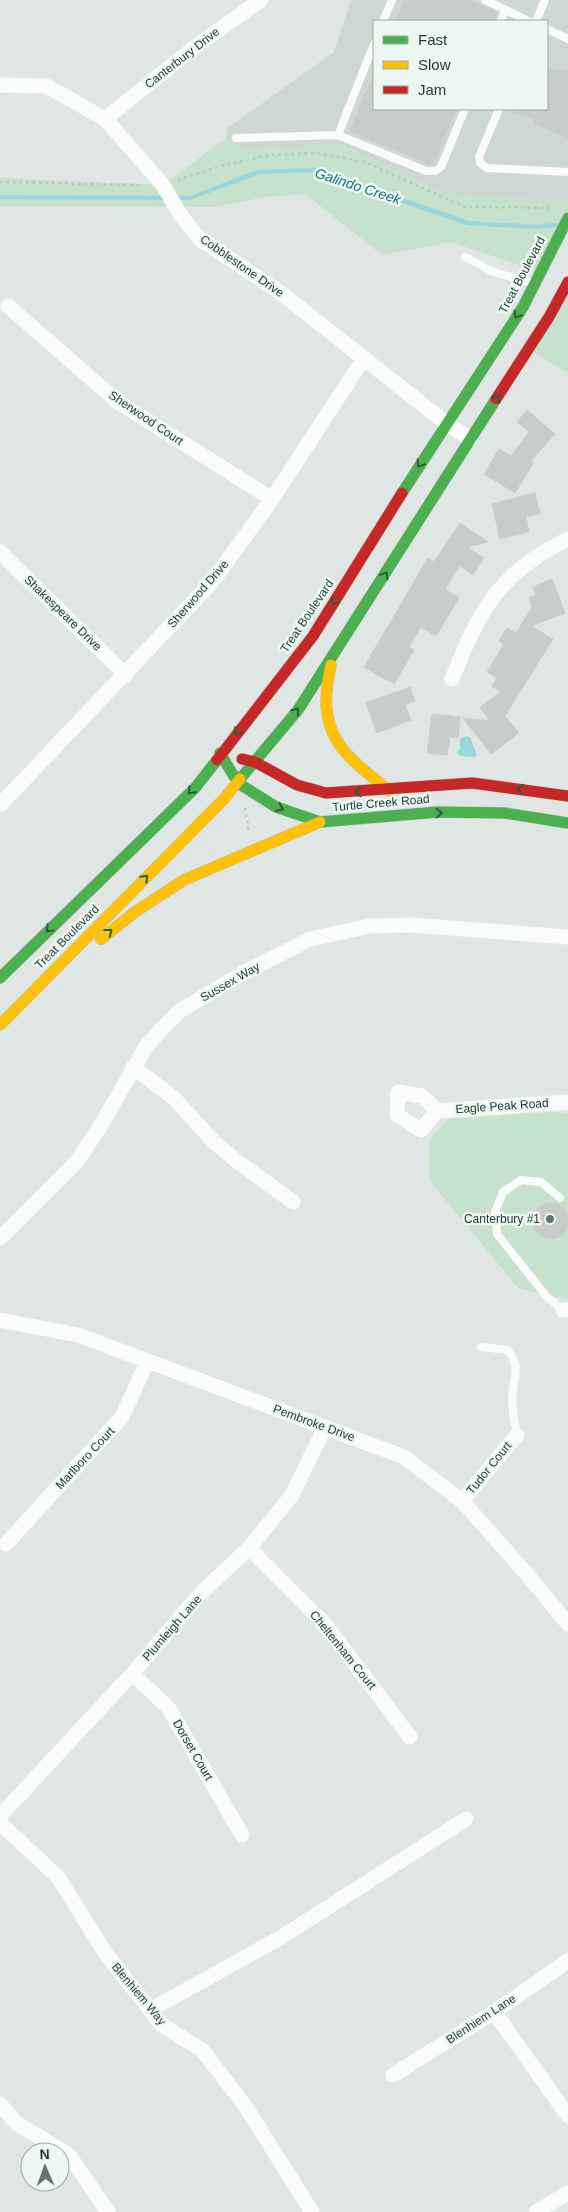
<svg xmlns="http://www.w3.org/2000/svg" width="568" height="2212" viewBox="0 0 568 2212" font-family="Arial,sans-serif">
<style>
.built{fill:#cdd8d2;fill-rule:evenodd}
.green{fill:#c7e2cc}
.water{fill:#9bd7da}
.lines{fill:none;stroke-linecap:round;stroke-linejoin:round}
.stream{stroke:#9bd7da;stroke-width:4.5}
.building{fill:#c7ceca;stroke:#c8cfcc}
.fast-casing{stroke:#bbc6c1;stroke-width:12}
.slow-casing{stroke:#bbc6c1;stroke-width:12}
.jam-casing{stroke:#bbc6c1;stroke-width:12}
.path{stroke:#bdc8c4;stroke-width:2.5;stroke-dasharray:2.5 4;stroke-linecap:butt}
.lane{stroke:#fafbfb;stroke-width:8}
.street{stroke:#fafbfb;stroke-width:15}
.fast{stroke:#4caf50;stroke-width:11}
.slow{stroke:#ffc107;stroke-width:11}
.jam{stroke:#c62828;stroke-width:11}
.oneway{stroke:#2b5d3a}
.poi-dot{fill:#61766f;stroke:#ecf7f1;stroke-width:2}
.labels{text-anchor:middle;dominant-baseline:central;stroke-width:5;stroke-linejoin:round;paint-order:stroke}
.street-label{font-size:12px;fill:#1d3a30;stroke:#ecf7f1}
.poi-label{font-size:12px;fill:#1d3a30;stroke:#ecf7f1;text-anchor:end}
.water-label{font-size:14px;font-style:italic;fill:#12737b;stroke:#ecf7f1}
</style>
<rect width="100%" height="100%" fill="#e0e6e3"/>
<path class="built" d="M 351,0 L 568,0 L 568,201 L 444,194 L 344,146 L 242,148 L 226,138 L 228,128 L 334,52 ZM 374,21 L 547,21 L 547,109 L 374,109 Z"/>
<path class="green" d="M 226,138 L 242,148 L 344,146 L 444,194 L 568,201 L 568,218 L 540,272 L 451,242 L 382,255 L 305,194 L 264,197 L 215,207 L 0,206 L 0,178 L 163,185 Z
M 568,282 L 568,373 L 528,349 Z
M 554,1112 L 568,1113 L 568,1299 L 518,1288 L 429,1180 L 429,1140 L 448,1119 Z"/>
<path class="water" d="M 466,736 L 470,737 L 477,755 L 473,757 L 460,756 L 457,752 L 460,749 L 460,739 Z"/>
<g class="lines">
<path class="stream" d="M 0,197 L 166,198
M 174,198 L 190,198 L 258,172 L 314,170 L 468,223 L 536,227 L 557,225"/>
</g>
<path class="building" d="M 405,0 L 469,0 L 497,12 L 493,21 L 396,21 Z
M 550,68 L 568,72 L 568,138 L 534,124 L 535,119 L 513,113 L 513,109 L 547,109 L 547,75 Z
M 374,73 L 374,109 L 457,109 L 433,165 L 350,131 Z
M 527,410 L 555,434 L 531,461 L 534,462 L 515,493 L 484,474 L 499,449 L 511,456 L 529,432 L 517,422 Z
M 535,493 L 540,514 L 526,517 L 529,532 L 500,539 L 492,504 Z
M 460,523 L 488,542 L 467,547 L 484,558 L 473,575 L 460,566 L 445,589 L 459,598 L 436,636 L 421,627 L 409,647 L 414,650 L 394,684 L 364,667 L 428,558 L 434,562 Z
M 552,579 L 565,613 L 531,626 L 553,639 L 505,716 L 519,733 L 491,754 L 463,718 L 490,721 L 480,707 L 501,692 L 492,686 L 497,678 L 487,672 L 504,644 L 499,641 L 507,628 L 516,633 L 532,607 L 529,598 L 536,595 L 533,587 Z
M 410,687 L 415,701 L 405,705 L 411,720 L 377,733 L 366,703 Z
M 432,714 L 460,717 L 458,738 L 450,737 L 447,755 L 427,753 Z
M533 1221a18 18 0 1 1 36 0a18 18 0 1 1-36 0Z"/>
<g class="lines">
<g class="fast-casing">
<path id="fast" d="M 402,493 L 523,307 L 568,218
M 220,753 L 238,783 L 276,807 L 320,822 L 438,812 L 505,813 L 568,823
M 240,779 L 298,710 L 496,399
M 0,978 L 195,788 L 217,760"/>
</g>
<g class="slow-casing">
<path id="slow" d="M 331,665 C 315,733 341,753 390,791
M 101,939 L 135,912 L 184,880 L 320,822
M 0,1025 L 223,800 L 240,779"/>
</g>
<g class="jam-casing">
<path id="jam" d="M 496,399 L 549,317 L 568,282
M 242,759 L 255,762 L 297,785 L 326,793 L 472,783 L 568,796
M 217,760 L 313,636 L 402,493"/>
</g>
<path class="path" d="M 178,180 L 217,167 L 269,155 L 315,153 L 365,162 L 465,207 L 553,208
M 0,182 L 143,185
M 245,808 L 249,832"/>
<path class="lane" d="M 485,0 L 529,21
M 383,21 L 392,0
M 501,21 L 505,10
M 536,21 L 545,0
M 547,29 L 568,39
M 374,44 L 338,135 L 426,171 L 435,171 L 441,167 L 465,109
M 499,109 L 479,157 L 480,163 L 487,168 L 568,172
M 236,138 L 338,135
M 465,257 L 493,272 L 533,283
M 560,1198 L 541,1182 L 521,1180 L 503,1192 L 495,1212 L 497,1234 L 547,1297 L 563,1310
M 481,1347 L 508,1350 C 522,1369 513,1378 512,1399 C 512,1411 515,1423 517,1435"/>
<path class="street" d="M 0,85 L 47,86 L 105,119 L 163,185 L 181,216 L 200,239 L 281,293 L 446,423 L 470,439
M 105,119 L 196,46 L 261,0
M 8,306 L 118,402 L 272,499
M 0,552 L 126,675
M 452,679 C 479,611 499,572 568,539
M 0,805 L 212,582 L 272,499 L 364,358
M 133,1067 L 174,1098 L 214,1142 L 238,1162 L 293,1202
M 437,1111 L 422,1096 L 398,1092 L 397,1115 L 421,1130 L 437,1111 L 568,1102
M 0,1238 L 77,1161 L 101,1125 L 147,1045 L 178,1012 L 243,973 L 310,939 L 370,926 L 411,925 L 568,937
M 563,1310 L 568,1310
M 0,1320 L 78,1335 L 404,1457 L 462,1501 L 526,1573 L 568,1624
M 462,1501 L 517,1435
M 6,1544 L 122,1417 L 147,1362
M 249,1548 L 324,1623 L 410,1737
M 132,1674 L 168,1707 L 242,1835
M 0,1816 L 132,1674 L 200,1594 L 249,1548 L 292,1495 L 325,1427
M 0,1823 L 58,1877 L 106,1954 L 162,2025 L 202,2050 L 246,2107 L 312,2212
M 150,2010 L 280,1938 L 466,1819
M 494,2012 L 568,2116
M 393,2075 L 494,2012 L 568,1961
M 0,2104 L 16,2123 L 69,2155 L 108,2212
M 536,2212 L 568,2193"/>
<use href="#fast" class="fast"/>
<use href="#slow" class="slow"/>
<use href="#jam" class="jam"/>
</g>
<defs><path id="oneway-chevron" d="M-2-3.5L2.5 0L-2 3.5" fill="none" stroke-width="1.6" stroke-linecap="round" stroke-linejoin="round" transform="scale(1.25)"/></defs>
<g class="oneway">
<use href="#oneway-chevron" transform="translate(517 315) rotate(122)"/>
<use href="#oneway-chevron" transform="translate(497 398) rotate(-57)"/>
<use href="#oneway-chevron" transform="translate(420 464) rotate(122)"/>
<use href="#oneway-chevron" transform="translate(385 575) rotate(-58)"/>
<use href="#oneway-chevron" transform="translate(334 602) rotate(122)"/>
<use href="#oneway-chevron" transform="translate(296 711) rotate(-53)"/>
<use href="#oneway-chevron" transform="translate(237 732) rotate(129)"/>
<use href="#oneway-chevron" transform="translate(520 789) rotate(-173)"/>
<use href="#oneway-chevron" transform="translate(191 791) rotate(134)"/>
<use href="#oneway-chevron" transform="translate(358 792) rotate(178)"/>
<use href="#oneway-chevron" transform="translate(280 808) rotate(23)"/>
<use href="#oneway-chevron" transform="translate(439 813) rotate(-2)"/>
<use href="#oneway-chevron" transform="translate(145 878) rotate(-45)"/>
<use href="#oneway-chevron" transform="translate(49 929) rotate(136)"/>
<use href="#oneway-chevron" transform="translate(109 932) rotate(-38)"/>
</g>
<circle class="poi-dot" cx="550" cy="1219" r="5"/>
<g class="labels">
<g class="street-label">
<text transform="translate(182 58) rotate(-38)">Canterbury Drive</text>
<text transform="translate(242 266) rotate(35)">Cobblestone Drive</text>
<text transform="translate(522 275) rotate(-62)">Treat Boulevard</text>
<text transform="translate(146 418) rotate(34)">Sherwood Court</text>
<text transform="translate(198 594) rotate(-49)">Sherwood Drive</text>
<text transform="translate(63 613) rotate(44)">Shakespeare Drive</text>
<text transform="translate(307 616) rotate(-56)">Treat Boulevard</text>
<text transform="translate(381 803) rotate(-5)">Turtle Creek Road</text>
<text transform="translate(67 937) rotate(-45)">Treat Boulevard</text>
<text transform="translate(230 982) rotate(-30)">Sussex Way</text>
<text transform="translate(502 1106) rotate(-4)">Eagle Peak Road</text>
<text transform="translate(314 1423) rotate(20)">Pembroke Drive</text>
<text transform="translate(85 1458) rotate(-47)">Marlboro Court</text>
<text transform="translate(489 1468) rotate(-51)">Tudor Court</text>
<text transform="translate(172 1628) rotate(-49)">Plumleigh Lane</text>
<text transform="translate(343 1650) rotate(51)">Cheltenham Court</text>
<text transform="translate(193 1750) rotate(60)">Dorset Court</text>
<text transform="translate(139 1994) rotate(50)">Blenhiem Way</text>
<text transform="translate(481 2019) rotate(-33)">Blenhiem Lane</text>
</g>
<g class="poi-label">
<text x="540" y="1219">Canterbury #1</text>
</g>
<g class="water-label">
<text transform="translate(358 186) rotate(18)">Galindo Creek</text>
</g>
</g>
<rect x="373" y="20" width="175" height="90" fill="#ecf7f1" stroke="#99aba4"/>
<rect x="383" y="36" width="25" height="8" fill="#4caf50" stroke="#99aba4"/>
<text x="418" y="45" font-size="15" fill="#1d3a30">Fast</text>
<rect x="383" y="61" width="25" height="8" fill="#ffc107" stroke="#99aba4"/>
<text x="418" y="70" font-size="15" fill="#1d3a30">Slow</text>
<rect x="383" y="86" width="25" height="8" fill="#c62828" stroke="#99aba4"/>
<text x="418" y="95" font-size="15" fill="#1d3a30">Jam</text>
<g transform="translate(45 2167) rotate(358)"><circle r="24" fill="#ecf7f1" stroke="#99aba4"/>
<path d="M0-4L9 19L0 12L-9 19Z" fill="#61766f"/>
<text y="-8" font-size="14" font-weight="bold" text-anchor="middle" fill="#1d3a30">N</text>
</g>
</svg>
